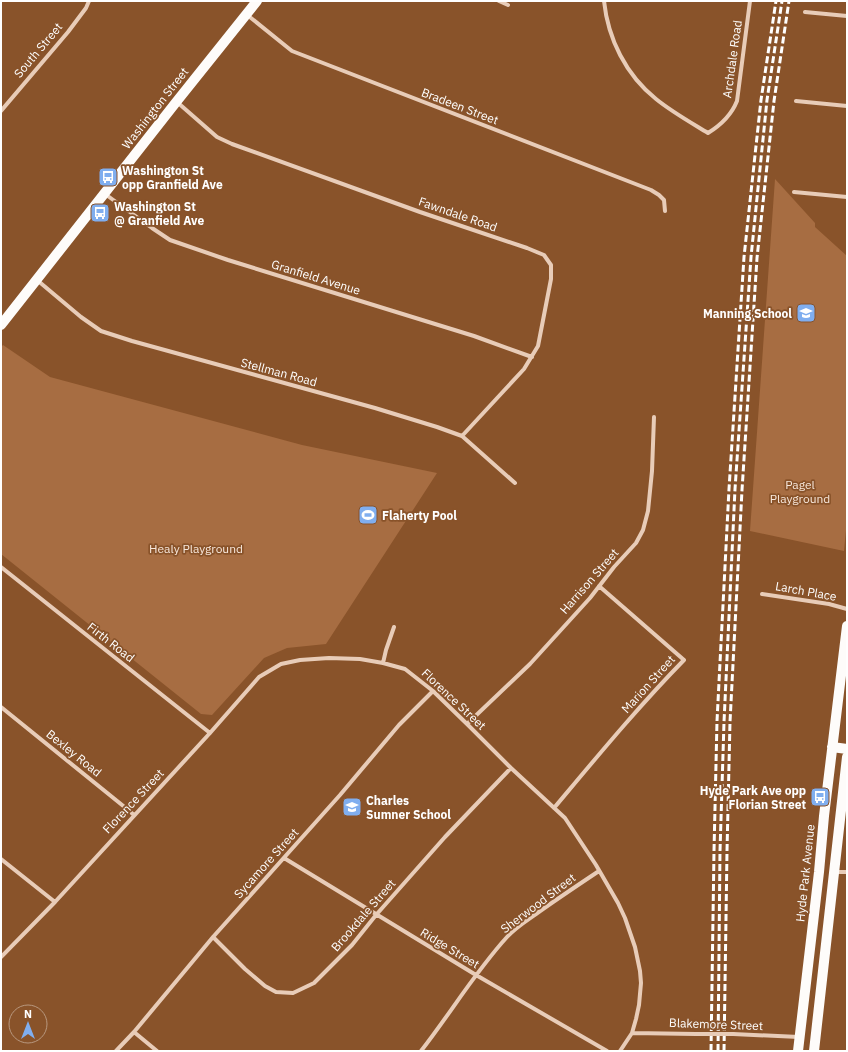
<svg xmlns="http://www.w3.org/2000/svg" width="848" height="1052" viewBox="0 0 848 1052" font-family="'IBM Plex Sans',sans-serif">
<style>
.green{fill:#a76d42}
.lines{fill:none;stroke-linecap:round;stroke-linejoin:round}
.street{stroke:#e8ccb8;stroke-width:4}
.primary{stroke:#fefcfa;stroke-width:10}
.rail{stroke:#fff;stroke-width:3;stroke-dasharray:7 3;stroke-linecap:butt}
.street-bridge{stroke:#e8ccb8;stroke-width:4}
.labels{text-anchor:middle;dominant-baseline:central;stroke-width:3.5;stroke-linejoin:round;paint-order:stroke}
.street-label{font-size:12px;fill:#fff;stroke:#89532a}
.poi-label{font-size:12px;font-weight:bold;fill:#fff;stroke:#89532a;text-anchor:start}
.park-label{font-size:12px;fill:#f7e7db;stroke:#89532a}
</style>
<rect width="100%" height="100%" fill="#89532a"/>
<path class="green" d="M 775,179 L 815,223 L 815,227 L 847,256 L 847,520 L 844,551 L 750,531 Z
M 3,345 L 50,377 L 302,445 L 437,473 L 326,644 L 287,648 L 264,658 L 212,715 L 201,714 L 1,554 L 1,347 Z"/>
<g class="lines">
<path class="street" d="M 499,1 L 508,5
M 604,1 C 608,39 626,75 656,99 C 672,112 690,122 708,133 C 721,125 731,116 737,101 L 750,1
M 805,12 L 847,16
M 246,14 L 287,47 L 292,51 L 651,190 L 659,195 L 664,200 L 665,211
M 796,101 L 847,106
M 177,102 L 217,137 L 232,144 L 420,212 L 527,248 L 544,255 L 551,265 L 551,279 L 538,346 L 524,369 L 462,436
M 1,111 L 68,32 L 86,8 L 89,1
M 794,192 L 847,197
M 105,194 L 152,228 L 170,240 L 228,260 L 474,336 L 532,357
M 37,280 L 81,317 L 101,331 L 132,341 L 375,408 L 437,427 L 462,436 L 515,483
M 1,567 L 210,733
M 762,594 L 829,604 L 847,609
M 383,663 L 386,650 L 394,627
M 1,707 L 127,809 L 134,815
M 467,724 L 530,664 L 590,598 L 614,567 L 636,543 L 643,530 L 648,511 L 652,471 L 654,417
M 554,808 C 596,758 638,707 684,660 L 599,586
M 284,858 L 476,975 L 607,1051
M 1,859 L 55,902
M 835,872 L 847,872
M 213,937 L 245,969 L 265,986 L 276,992 L 293,993 L 314,983 L 352,945 L 376,915 L 445,837 L 511,768
M 1,957 L 55,902 L 210,733 L 259,677 L 281,664 L 300,660 L 329,658 L 360,659 L 383,663 L 405,669 L 433,691 L 467,724 L 511,768 L 565,818 L 596,865 L 618,903 L 625,918 L 635,947 L 640,971 L 641,983 L 639,1005 L 636,1019 L 632,1033 L 620,1051
M 134,1032 L 157,1051
M 632,1033 L 696,1034
M 733,1034 L 799,1037
M 116,1051 L 134,1032 L 213,937 L 340,795 L 399,725 L 433,691
M 421,1051 C 450,1014 475,972 507,937 C 515,928 526,921 536,914 C 557,899 578,885 599,871"/>
<path class="primary" d="M 1,325 L 177,101 L 257,1
M 832,747 L 847,749
M 798,1051 L 819,872 L 824,816 L 847,626
M 814,1051 L 847,757"/>
<path class="rail" d="M 711,1051 L 714,851 L 717,721 L 729,489 L 744,257 L 761,100 L 776,1
M 718,1051 L 720,851 L 724,722 L 735,489 L 751,257 L 767,100 L 782,1
M 724,1051 L 727,851 L 730,722 L 742,490 L 757,258 L 774,101 L 789,1"/>
<path class="street-bridge" d="M 696,1034 L 733,1034"/>
</g>
<defs>
<g id="bus-square" transform="scale(1)"><rect x="-9" y="-9" width="18" height="18" rx="4" fill="#80aeef" stroke="#89532a"/><path d="M-5-6H5V4H4V6H2V4H-2V6H-4V4H-5ZM-3.5-4V0h7V-4ZM-3.5 1.2v1.5H-2V1.2ZM2 1.2v1.5H3.5V1.2Z" fill="#fff"/></g>
<g id="school-square" transform="scale(1)"><rect x="-9" y="-9" width="18" height="18" rx="4" fill="#80aeef" stroke="#89532a"/><path d="M0-5L7-2L0 1L-7-2ZM-4 1L0 2.5L4 1V4Q0 6-4 4Z" fill="#fff"/></g>
<g id="stadium-square" transform="scale(1)"><rect x="-9" y="-9" width="18" height="18" rx="4" fill="#80aeef" stroke="#89532a"/><path d="M0-5a6.5 5 0 1 0 0 10a6.5 5 0 1 0 0-10ZM-3.5-1.8h7v3.6h-7Z" fill="#fff"/></g>
</defs>
<g fill-rule="evenodd">
<use href="#bus-square" x="108" y="177"/>
<use href="#bus-square" x="100" y="213"/>
<use href="#school-square" x="806" y="313"/>
<use href="#stadium-square" x="368" y="515"/>
<use href="#bus-square" x="820" y="797"/>
<use href="#school-square" x="352" y="807"/>
</g>
<g class="labels">
<g class="street-label">
<text transform="translate(38 50) rotate(-50)">South Street</text>
<text transform="translate(732 59) rotate(-82)">Archdale Road</text>
<text transform="translate(460 106) rotate(21)">Bradeen Street</text>
<text transform="translate(155 108) rotate(-52)">Washington Street</text>
<text transform="translate(458 214) rotate(19)">Fawndale Road</text>
<text transform="translate(316 277) rotate(17)">Granfield Avenue</text>
<text transform="translate(279 372) rotate(15)">Stellman Road</text>
<text transform="translate(589 581) rotate(-49)">Harrison Street</text>
<text transform="translate(806 591) rotate(10)">Larch Place</text>
<text transform="translate(111 642) rotate(38)">Firth Road</text>
<text transform="translate(648 684) rotate(-48)">Marion Street</text>
<text transform="translate(454 699) rotate(43)">Florence Street</text>
<text transform="translate(74 753) rotate(39)">Bexley Road</text>
<text transform="translate(133 801) rotate(-47)">Florence Street</text>
<text transform="translate(266 863) rotate(-48)">Sycamore Street</text>
<text transform="translate(805 873) rotate(-84)">Hyde Park Avenue</text>
<text transform="translate(538 903) rotate(-37)">Sherwood Street</text>
<text transform="translate(363 915) rotate(-49)">Brookdale Street</text>
<text transform="translate(450 948) rotate(31)">Ridge Street</text>
<text transform="translate(716 1024) rotate(2)">Blakemore Street</text>
</g>
<g class="poi-label">
<text x="122" y="170">Washington St<tspan x="122" dy="14">opp Granfield Ave</tspan></text>
<text x="114" y="206">Washington St<tspan x="114" dy="14">@ Granfield Ave</tspan></text>
<text x="792" y="313" text-anchor="end">Manning School</text>
<text x="382" y="515">Flaherty Pool</text>
<text x="806" y="790" text-anchor="end">Hyde Park Ave opp<tspan x="806" dy="14">Florian Street</tspan></text>
<text x="366" y="800">Charles<tspan x="366" dy="14">Sumner School</tspan></text>
</g>
<g class="park-label">
<text x="800" y="484">Pagel<tspan x="800" dy="14">Playground</tspan></text>
<text x="196" y="548">Healy Playground</text>
</g>
</g>
<rect width="848" height="1052" fill="none" stroke="#ffffff" stroke-width="4"/>
<g transform="translate(28 1024)"><circle r="19" fill="#89532a" stroke="#b8987f"/>
<path d="M0-3L7 15L0 10L-7 15Z" fill="#80aeef"/>
<text y="-6" font-size="11" font-weight="bold" text-anchor="middle" fill="#ffffff">N</text>
</g>
</svg>
